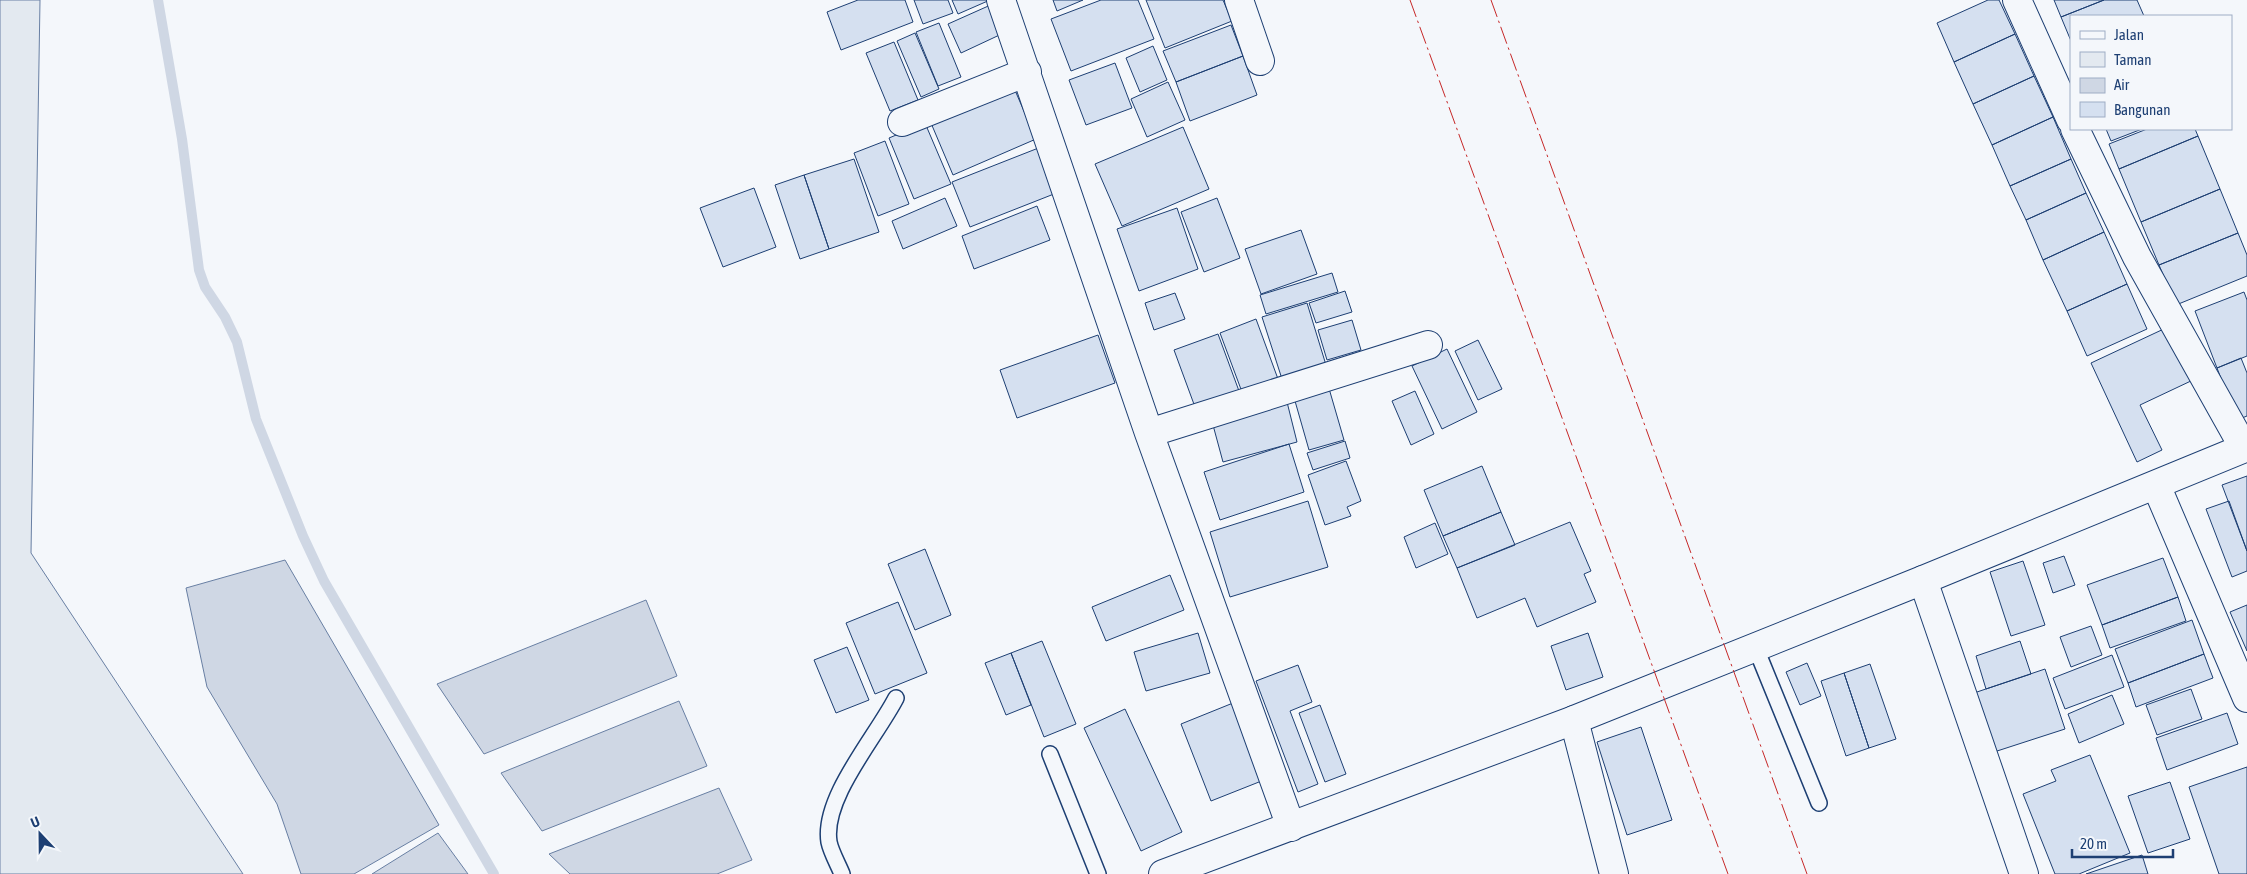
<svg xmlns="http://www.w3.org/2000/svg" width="2247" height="874" viewBox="0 0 2247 874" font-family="'Asap Condensed',sans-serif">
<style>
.green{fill:#e3e9f0;stroke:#687fa3}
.water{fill:#cfd7e4;stroke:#687fa3}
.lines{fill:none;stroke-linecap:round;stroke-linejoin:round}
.stream{stroke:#cfd7e4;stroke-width:10}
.building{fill:#d5e0f0;stroke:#1d3f73}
.lane-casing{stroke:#1d3f73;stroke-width:18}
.street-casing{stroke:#1d3f73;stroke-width:30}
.secondary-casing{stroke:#1d3f73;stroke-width:30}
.lane{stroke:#f4f7fb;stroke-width:15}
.street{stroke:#f4f7fb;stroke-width:28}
.secondary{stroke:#f4f7fb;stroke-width:28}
.power{stroke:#c62828;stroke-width:1;stroke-dasharray:18 4 2.5 4;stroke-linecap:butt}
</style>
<rect width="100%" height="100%" fill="#f4f7fb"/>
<path class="green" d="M 0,0 L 40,0 L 31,553 L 243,874 L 0,874 Z"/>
<path class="water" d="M 285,560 L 439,825 L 354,874 L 301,874 L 277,804 L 207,687 L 186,588 Z
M 646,600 L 677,676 L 484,754 L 437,684 Z
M 679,701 L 707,766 L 542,831 L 501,773 Z
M 719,788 L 752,860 L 717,874 L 570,874 L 549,854 Z
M 438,833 L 468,874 L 372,874 Z"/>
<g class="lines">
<path class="stream" d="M 158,0 L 182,139 L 199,270 L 205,287 L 225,317 L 237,342 L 256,419 L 303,536 L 324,581 L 494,874"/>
</g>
<path class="building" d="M 858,0 L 905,0 L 913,22 L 841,50 L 827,12 Z
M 914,0 L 948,0 L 953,13 L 923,24 Z
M 952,0 L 990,0 L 958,14 Z
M 1053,0 L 1083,0 L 1057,11 Z
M 1101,0 L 1138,0 L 1154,39 L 1071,71 L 1051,19 Z
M 1146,0 L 1223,0 L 1232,21 L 1165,48 Z
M 1988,0 L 1999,0 L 2015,34 L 1954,62 L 1937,23 Z
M 2054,0 L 2104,0 L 2061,17 Z
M 2104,0 L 2137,0 L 2144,16 L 2071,16 L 2071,41 L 2061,17 Z
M 995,3 L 1008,31 L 961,53 L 948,24 Z
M 939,23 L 961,77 L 938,86 L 916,32 Z
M 1231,25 L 1243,56 L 1176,82 L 1163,51 Z
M 915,33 L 939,89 L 921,97 L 897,41 Z
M 2015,34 L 2034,76 L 1973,104 L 1954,62 Z
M 894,42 L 918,100 L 890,111 L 866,53 Z
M 1153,46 L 1167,80 L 1140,92 L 1126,58 Z
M 1243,56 L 1257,95 L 1190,121 L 1176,82 Z
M 1115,63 L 1132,108 L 1086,125 L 1069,80 Z
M 2034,76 L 2053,117 L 1992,145 L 1973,104 Z
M 1011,81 L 1036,139 L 953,175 L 928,116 Z
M 1168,82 L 1185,120 L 1147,137 L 1131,99 Z
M 2053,117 L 2071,159 L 2010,186 L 1992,145 Z
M 925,123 L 951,184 L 914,199 L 889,138 Z
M 1183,127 L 1209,189 L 1122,226 L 1095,164 Z
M 2106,129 L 2142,129 L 2111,141 Z
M 2147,129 L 2195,129 L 2198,136 L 2119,169 L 2109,144 Z
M 2198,136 L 2220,189 L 2141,222 L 2119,169 Z
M 885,141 L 909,204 L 878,216 L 854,153 Z
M 1041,147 L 1059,192 L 970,227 L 952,182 Z
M 854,159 L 879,232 L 829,249 L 804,175 Z
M 2071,159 L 2086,193 L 2026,220 L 2010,186 Z
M 804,175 L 829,249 L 800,259 L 775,185 Z
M 754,188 L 776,247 L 723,267 L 700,208 Z
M 2220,189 L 2238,233 L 2159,265 L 2141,222 Z
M 2086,193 L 2104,232 L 2043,260 L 2026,220 Z
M 945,198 L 957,226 L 903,249 L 892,221 Z
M 1217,198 L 1240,258 L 1204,272 L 1181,212 Z
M 1037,206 L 1050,240 L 974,269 L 962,236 Z
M 1177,208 L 1198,269 L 1139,291 L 1117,229 Z
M 1301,230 L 1317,274 L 1261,294 L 1245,249 Z
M 2104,232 L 2127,284 L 2067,311 L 2043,260 Z
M 2238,233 L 2247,255 L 2247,276 L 2176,305 L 2159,265 Z
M 1332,273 L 1338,292 L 1266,314 L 1260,295 Z
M 2127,284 L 2147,329 L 2087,356 L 2067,311 Z
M 1345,291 L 1352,312 L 1316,323 L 1309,303 Z
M 2244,292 L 2247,300 L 2247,356 L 2217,368 L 2195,311 Z
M 1175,293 L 1185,319 L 1154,330 L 1145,303 Z
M 1307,303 L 1326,365 L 1282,379 L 1262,317 Z
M 1256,319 L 1278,379 L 1242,392 L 1220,333 Z
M 1352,320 L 1361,350 L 1327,360 L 1318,330 Z
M 2168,327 L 2193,380 L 2140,405 L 2162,450 L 2137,462 L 2091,363 Z
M 1218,334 L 1239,391 L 1195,407 L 1174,350 Z
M 1098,335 L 1115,383 L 1017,418 L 1000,370 Z
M 1478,340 L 1502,389 L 1478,400 L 1455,351 Z
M 1447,349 L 1477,412 L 1442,429 L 1412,366 Z
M 2241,358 L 2247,373 L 2247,416 L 2237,420 L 2217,368 Z
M 1328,385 L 1344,440 L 1309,450 L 1293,394 Z
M 1415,391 L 1434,434 L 1411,445 L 1392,401 Z
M 1285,394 L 1297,442 L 1223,462 L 1210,414 Z
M 1345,441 L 1350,458 L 1313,470 L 1307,453 Z
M 1289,444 L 1304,492 L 1220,520 L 1204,472 Z
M 1346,461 L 1361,501 L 1347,507 L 1351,516 L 1325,525 L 1308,475 Z
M 1482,466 L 1501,512 L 1443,536 L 1424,490 Z
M 2247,476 L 2247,551 L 2222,485 Z
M 1308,501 L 1328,567 L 1230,597 L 1210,532 Z
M 2229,501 L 2247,551 L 2247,571 L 2232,577 L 2206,509 Z
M 1501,512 L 1515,545 L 1457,568 L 1443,536 Z
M 1570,522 L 1591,571 L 1584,574 L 1596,602 L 1537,627 L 1525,598 L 1477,618 L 1457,568 Z
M 1435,523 L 1448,554 L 1416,568 L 1404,537 Z
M 925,549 L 951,615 L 915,630 L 888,564 Z
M 2064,556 L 2075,585 L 2053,593 L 2043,563 Z
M 2163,558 L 2178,597 L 2102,625 L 2087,585 Z
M 2023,561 L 2045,625 L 2011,636 L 1990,572 Z
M 1170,575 L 1184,610 L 1106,641 L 1092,607 Z
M 2178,597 L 2186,621 L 2110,648 L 2102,625 Z
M 898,602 L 927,673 L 875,694 L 846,623 Z
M 2247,605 L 2247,651 L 2230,612 Z
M 2192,620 L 2204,654 L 2128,683 L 2115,649 Z
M 2091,626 L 2102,655 L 2071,667 L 2060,637 Z
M 1198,633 L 1210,673 L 1146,691 L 1134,652 Z
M 1588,633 L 1603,677 L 1566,690 L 1551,646 Z
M 1042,641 L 1076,724 L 1044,737 L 1011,653 Z
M 2020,641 L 2031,674 L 1986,689 L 1976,656 Z
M 847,647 L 869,700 L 836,713 L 814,660 Z
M 1011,653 L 1031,705 L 1006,715 L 985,663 Z
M 2204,654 L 2213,678 L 2136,707 L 2128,683 Z
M 2112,655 L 2124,687 L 2065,709 L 2053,678 Z
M 1807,663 L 1821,696 L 1800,705 L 1786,672 Z
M 1870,664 L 1896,739 L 1869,748 L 1844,673 Z
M 1298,665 L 1312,702 L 1290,711 L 1318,784 L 1298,792 L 1256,681 Z
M 2045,669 L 2065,729 L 1994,752 L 1974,693 Z
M 1844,673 L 1869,748 L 1846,756 L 1821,681 Z
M 2191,689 L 2202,719 L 2157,735 L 2146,705 Z
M 2112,695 L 2124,724 L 2079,743 L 2068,714 Z
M 1233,703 L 1264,780 L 1211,801 L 1181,724 Z
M 1320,705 L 1346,774 L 1325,782 L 1299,713 Z
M 1125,709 L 1182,832 L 1141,851 L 1084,728 Z
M 2227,713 L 2238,744 L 2167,770 L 2156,738 Z
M 1641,727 L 1672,820 L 1627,835 L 1597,742 Z
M 2090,755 L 2130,853 L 2079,874 L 2055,874 L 2023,794 L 2056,781 L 2051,770 Z
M 2247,767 L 2247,874 L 2219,874 L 2189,787 Z
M 2170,782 L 2190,839 L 2148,853 L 2128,796 Z
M 2142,855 L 2148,874 L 2086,874 Z"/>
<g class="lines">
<g class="lane-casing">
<path id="lane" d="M 1755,646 L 1819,803
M 1050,754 L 1098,874
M 842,874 C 838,864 831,852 829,842 C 822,798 876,737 896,698"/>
</g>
<g class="street-casing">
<path id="street" d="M 1001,0 L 1149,433 L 1291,827
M 1239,0 L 1260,61
M 2017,0 L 2071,120
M 902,122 L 1027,72
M 2075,129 L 2137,257 L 2244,448
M 1149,433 L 1428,345
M 2156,485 L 2247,698
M 1923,580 L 2024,874
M 1574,720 L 1614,874"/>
</g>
<g class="secondary-casing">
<path id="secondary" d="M 1163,874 L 1574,720 L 1923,580 L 2247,447"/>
</g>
<use href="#lane" class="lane"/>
<use href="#street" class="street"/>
<use href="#secondary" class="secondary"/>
<path class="power" d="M 1410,0 L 1728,874
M 1491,0 L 1807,874"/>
</g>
<rect x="2070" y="15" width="162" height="115" fill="#f4f7fb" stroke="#9eadc5"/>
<rect x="2080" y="31" width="25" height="8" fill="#f4f7fb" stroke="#9eadc5"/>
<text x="2114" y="40" font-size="15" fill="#1d3f73">Jalan</text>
<rect x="2080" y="52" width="25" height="15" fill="#e3e9f0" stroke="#9eadc5"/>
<text x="2114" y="65" font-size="15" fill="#1d3f73">Taman</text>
<rect x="2080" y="78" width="25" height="15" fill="#cfd7e4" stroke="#9eadc5"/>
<text x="2114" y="90" font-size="15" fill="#1d3f73">Air</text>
<rect x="2080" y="102" width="25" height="15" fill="#d5e0f0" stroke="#9eadc5"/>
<text x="2114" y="115" font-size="15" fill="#1d3f73">Bangunan</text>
<g transform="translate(40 834) rotate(338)" stroke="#f4f7fb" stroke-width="4" paint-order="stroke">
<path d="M0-4L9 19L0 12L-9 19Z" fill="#1d3f73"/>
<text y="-8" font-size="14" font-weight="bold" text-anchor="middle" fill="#1d3f73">U</text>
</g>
<path d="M2072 849v8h101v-8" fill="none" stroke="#1d3f73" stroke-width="2.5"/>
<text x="2080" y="849" font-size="15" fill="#1d3f73" stroke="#f4f7fb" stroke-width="4" paint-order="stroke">20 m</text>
</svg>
